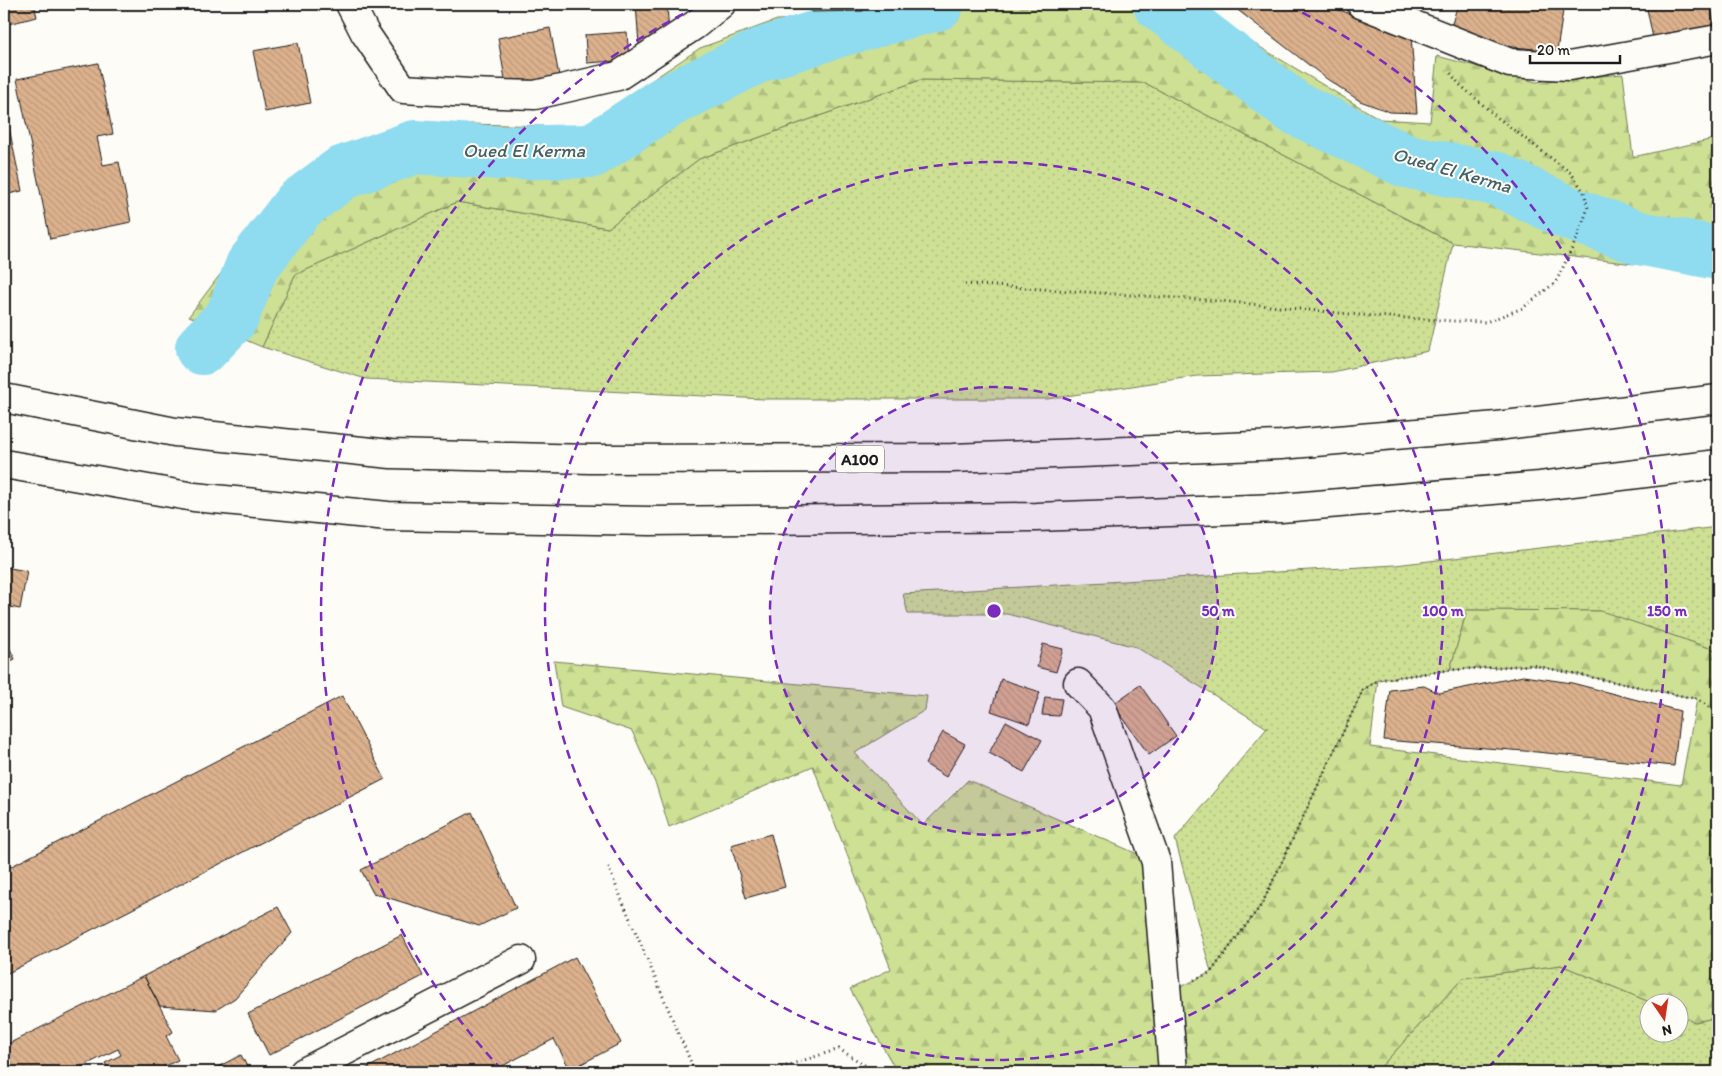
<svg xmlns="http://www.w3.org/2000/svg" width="1722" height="1076" viewBox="0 0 1722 1076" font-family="Itim,sans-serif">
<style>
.grass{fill:url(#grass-dots);stroke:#747e58}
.forest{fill:url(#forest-firs);stroke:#747e58}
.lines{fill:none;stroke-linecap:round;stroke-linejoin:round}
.river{stroke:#8fdbf0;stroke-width:54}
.building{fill:url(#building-back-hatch);stroke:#1c1c1c}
.minor-casing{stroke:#1c1c1c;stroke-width:31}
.highway-casing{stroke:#1c1c1c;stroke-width:31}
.path{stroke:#1c1c1c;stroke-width:3;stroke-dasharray:1 4;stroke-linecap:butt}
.minor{stroke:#fdfcf7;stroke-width:28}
.highway{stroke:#fdfcf7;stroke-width:28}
.ring{fill:none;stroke:#7b2cbf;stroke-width:2.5;stroke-dasharray:9 6}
.labels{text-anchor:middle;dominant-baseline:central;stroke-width:4;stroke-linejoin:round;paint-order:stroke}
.shield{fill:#fdfcf7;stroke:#605f5e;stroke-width:1}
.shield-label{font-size:16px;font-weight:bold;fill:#1c1c1c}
.water-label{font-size:19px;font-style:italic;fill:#445f66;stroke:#fdfcf7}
.centre{fill:#7b2cbf;stroke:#fdfcf7;stroke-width:2.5}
.ring-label{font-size:15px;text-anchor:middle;font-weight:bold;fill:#7b2cbf;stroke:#fdfcf7;stroke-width:4;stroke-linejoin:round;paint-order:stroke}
</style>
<defs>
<pattern id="grass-dots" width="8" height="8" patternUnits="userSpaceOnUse" patternTransform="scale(1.25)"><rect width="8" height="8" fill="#cde094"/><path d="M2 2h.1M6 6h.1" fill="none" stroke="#afc07f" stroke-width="1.8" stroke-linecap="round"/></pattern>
<pattern id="forest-firs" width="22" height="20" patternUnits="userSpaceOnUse" patternTransform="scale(1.25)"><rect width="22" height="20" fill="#cde094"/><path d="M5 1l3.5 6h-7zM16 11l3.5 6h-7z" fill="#afc07f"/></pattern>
<pattern id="building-back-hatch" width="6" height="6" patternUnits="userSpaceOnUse" patternTransform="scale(1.25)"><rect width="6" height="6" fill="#dcb18d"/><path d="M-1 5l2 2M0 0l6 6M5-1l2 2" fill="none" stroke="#bc9879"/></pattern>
</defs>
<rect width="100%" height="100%" fill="#fdfcf7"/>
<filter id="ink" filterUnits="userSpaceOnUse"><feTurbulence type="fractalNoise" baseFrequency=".02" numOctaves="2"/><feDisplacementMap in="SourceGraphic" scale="10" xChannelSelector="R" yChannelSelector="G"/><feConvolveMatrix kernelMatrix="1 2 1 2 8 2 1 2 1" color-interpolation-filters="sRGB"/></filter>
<g filter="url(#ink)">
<path class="grass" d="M 920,80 L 1145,83 L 1453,243 L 1428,351 L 1332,372 L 1197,376 L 1047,399 L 764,399 L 366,379 L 262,347 L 295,275 L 457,202 L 608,228 L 699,159 Z
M 1718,527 L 1718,651 L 1600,611 L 1467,610 L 1450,670 L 1378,680 L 1363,690 L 1262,904 L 1211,972 L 1175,839 L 1267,728 L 1136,647 L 1007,614 L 908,614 L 903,594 L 1395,565 Z
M 1561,965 L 1652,1003 L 1650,1004 L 1650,1034 L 1680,1034 L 1680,1015 L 1695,1022 L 1718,1017 L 1718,1072 L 1376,1072 L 1463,978 Z"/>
<path class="forest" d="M 871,4 L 1193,4 L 1223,25 L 1380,119 L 1430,122 L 1437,56 L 1536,82 L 1623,74 L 1633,157 L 1718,138 L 1718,271 L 1695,271 L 1453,243 L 1145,83 L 920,80 L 699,159 L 608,228 L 457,202 L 295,275 L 262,347 L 189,316 L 267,212 L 373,140 L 470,124 L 582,127 L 700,48 L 777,20 L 870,16 Z
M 1467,610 L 1601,611 L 1718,651 L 1718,1017 L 1695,1022 L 1680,1015 L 1680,1004 L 1652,1003 L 1561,965 L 1463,978 L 1376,1072 L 897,1072 L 850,989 L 891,969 L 813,766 L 669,827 L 656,785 L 632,731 L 561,707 L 554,661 L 927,696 L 925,710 L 855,753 L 923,825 L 968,780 L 1156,862 L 1167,994 L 1211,972 L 1262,904 L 1363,690 L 1378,680 L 1370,747 L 1681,785 L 1697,699 L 1532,665 L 1450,670 Z"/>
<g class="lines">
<path class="river" d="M 1160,4 L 1293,107 L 1406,161 L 1497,179 L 1568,213 L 1639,238 L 1718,253
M 202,348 L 232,317 L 252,266 L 299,205 L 342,173 L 415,147 L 501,153 L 592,151 L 663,104 L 760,55 L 840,30 L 937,4"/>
</g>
<path class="building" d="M 4,4 L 34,4 L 37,17 L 4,25 Z
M 636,4 L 667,4 L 669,35 L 652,43 L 639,45 Z
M 811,4 L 862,4 L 863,11 L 811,12 Z
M 1230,4 L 1323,4 L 1411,36 L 1417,113 L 1390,112 L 1360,101 L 1327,79 Z
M 1458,4 L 1564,4 L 1557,51 L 1491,45 L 1451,27 Z
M 1646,4 L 1710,4 L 1715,29 L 1654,43 Z
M 550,28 L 559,76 L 506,85 L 498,38 Z
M 627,32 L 629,60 L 587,63 L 585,35 Z
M 298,43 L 310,103 L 265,112 L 253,51 Z
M 98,63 L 113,134 L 97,137 L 103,165 L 119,162 L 131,222 L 50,239 L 17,79 Z
M 4,108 L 5,108 L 22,191 L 4,195 Z
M 4,567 L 27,571 L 20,609 L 4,606 Z
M 1043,644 L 1063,649 L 1056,672 L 1037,667 Z
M 8,645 L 15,659 L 4,664 L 4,646 Z
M 1523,676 L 1572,683 L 1680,711 L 1674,766 L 1537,752 L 1384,740 L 1390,690 L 1424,686 L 1439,693 Z
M 1001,679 L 1040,692 L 1029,724 L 991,711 Z
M 1140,685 L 1176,736 L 1149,755 L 1113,704 Z
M 342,696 L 385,779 L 4,975 L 4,870 Z
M 1045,697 L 1062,699 L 1059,716 L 1042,715 Z
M 1006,721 L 1042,740 L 1024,772 L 989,753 Z
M 943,732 L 965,744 L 946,777 L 925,764 Z
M 472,812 L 516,908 L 479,926 L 373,893 L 361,870 Z
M 771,834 L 785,887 L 746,898 L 731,845 Z
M 278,907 L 292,933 L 235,998 L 216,1010 L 160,1006 L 144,976 Z
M 402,935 L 423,976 L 269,1055 L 248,1014 Z
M 575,957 L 621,1043 L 570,1070 L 554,1039 L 491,1072 L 360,1072 Z
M 144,976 L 173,1032 L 166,1036 L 178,1060 L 153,1072 L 110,1072 L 105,1063 L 121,1055 L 118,1049 L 71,1072 L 4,1072 L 4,1046 Z
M 241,1055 L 250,1072 L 211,1072 L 210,1071 Z"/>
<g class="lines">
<g class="minor-casing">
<path id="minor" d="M 350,4 L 365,33 L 403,89 L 470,93 L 535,95 L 618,76 L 695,25 L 721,4
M 1361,4 L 1510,63 L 1569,66 L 1718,39
M 1078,683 L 1102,708 L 1156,862 L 1173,1072
M 304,1072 L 521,960"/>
</g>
<g class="highway-casing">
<path id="highway" d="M 4,398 L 175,432 L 391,454 L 590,459 L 952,458 L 1281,445 L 1497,426 L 1718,399
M 4,464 L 194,497 L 388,516 L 650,521 L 1036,517 L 1281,508 L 1540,486 L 1718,464"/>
</g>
<path class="path" d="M 965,284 L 1221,301 L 1359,315 L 1454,321 L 1486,322 L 1523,308 L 1556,282 L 1578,236 L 1588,208 L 1584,192 L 1571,173 L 1498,118 L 1459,84 L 1449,71
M 608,867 L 695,1072
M 1194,980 L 1211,972 L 1262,904 L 1363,690 L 1378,680 L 1450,670 L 1532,665 L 1697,699 L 1718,713
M 767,1072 L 839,1049 L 876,1072"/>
<use href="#minor" class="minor"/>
<use href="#highway" class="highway"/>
</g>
</g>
<circle cx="994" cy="611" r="224" fill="#7b2cbf" fill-opacity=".12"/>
<g class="ring">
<circle cx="994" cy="611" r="224"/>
<circle cx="994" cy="611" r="449"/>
<path d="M502 1070A673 673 0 0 1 699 6M1289 6A673 673 0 0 1 1486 1070"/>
</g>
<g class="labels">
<rect class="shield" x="836" y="445.5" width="48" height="27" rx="4"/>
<g class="shield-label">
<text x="860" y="459">A100</text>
</g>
<g class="water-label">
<text x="524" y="150">Oued El Kerma</text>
<text transform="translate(1452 170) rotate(16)">Oued El Kerma</text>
</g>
</g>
<circle cx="994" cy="611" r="8" class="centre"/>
<g class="ring-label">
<text x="1218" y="616">50 m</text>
<text x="1443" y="616">100 m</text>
<text x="1667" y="616">150 m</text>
</g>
<rect width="1722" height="1076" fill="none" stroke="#fdfcf7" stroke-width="20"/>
<rect x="10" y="10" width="1702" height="1056" fill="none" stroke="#1c1c1c" stroke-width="2" filter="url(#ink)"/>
<g transform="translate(1664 1018) rotate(167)"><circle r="24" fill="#fdfcf7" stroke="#a3a29f"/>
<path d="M0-4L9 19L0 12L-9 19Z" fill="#c8321e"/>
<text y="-8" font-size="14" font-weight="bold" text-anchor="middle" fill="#1c1c1c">N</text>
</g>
<path d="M1530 55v8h90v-8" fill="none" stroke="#1c1c1c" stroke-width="2.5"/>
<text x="1537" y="55" font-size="15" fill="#1c1c1c" stroke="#fdfcf7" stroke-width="4" paint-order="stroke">20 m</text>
</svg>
